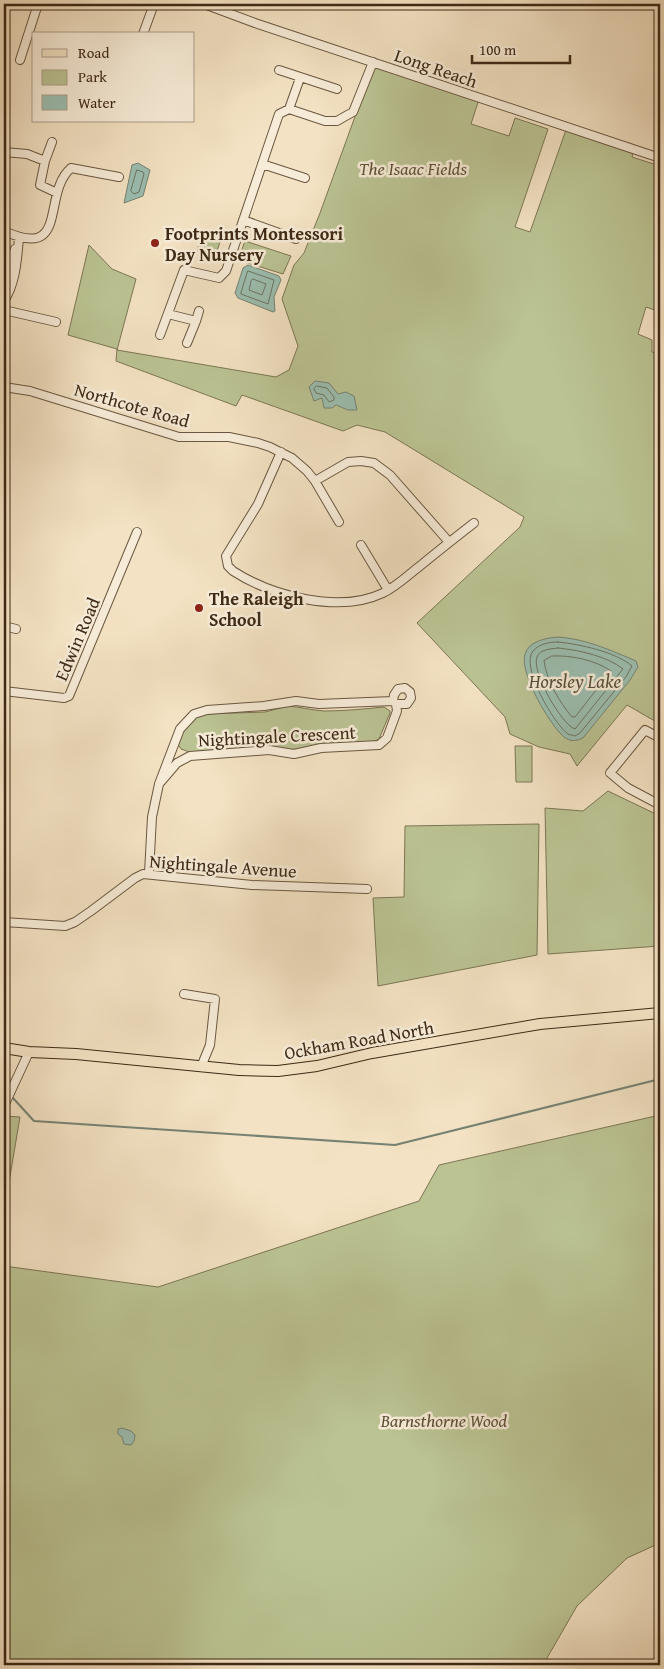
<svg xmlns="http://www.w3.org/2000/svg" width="664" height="1669" viewBox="0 0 664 1669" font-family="'Gentium Book Plus',serif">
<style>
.green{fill:#bbc393;stroke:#7c7654}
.water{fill:#9bbeb0;stroke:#768272}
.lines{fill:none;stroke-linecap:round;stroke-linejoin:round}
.shore{stroke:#6c7462;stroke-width:1}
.stream{stroke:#768272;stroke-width:2}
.minor-casing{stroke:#6b5740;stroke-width:10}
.major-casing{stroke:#3e2915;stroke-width:12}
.minor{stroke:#f7ecd8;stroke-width:8}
.major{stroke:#f3e2c3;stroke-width:10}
.poi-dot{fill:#8f2418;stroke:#f7ecd8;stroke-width:2}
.labels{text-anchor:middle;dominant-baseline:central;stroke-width:5;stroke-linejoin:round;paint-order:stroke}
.street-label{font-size:18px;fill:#3e2915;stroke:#f7ecd8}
.park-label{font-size:18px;font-style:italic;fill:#5d5034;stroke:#f7ecd8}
.poi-label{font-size:18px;font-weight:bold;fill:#3e2915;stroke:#f7ecd8;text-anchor:start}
.water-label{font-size:19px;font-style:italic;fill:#554e3c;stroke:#f7ecd8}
</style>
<rect width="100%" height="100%" fill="#f3e2c3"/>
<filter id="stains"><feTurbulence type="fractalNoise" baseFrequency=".004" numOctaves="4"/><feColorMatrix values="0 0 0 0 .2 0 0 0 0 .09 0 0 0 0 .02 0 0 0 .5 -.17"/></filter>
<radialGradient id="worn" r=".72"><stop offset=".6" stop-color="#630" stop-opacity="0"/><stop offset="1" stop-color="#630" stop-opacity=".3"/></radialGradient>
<path class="green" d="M 373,62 L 479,99 L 471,124 L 509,136 L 515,118 L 548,129 L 515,227 L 530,232 L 567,127 L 634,149 L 632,157 L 660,166 L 660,312 L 646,307 L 638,334 L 652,340 L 652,352 L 660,354 L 660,724 L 627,705 L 577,766 L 570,754 L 539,747 L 510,734 L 505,717 L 417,623 L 520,527 L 524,517 L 385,432 L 357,425 L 343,431 L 242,395 L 236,406 L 116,361 L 117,349 L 68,335 L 89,245 L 112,269 L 136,279 L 117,350 L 276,377 L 289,370 L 298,346 L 282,299 L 294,265 L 304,253 L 320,213 L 373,67 Z
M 204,230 L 222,236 L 215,257 L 197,251 Z
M 245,241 L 291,256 L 283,274 L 238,260 Z
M 288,706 C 300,707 311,710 324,711 C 344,711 364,709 384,707 L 390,711 L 390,713 L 379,739 L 373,742 L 302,750 L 192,753 L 181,749 L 177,743 L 183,729 L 192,719 L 206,714 L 265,712 Z
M 515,746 L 532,746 L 532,782 L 516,782 Z
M 608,791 L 660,816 L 660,946 L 548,954 L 545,808 L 583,811 Z
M 539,824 L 537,955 L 378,986 L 373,898 L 404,897 L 405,826 Z
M 660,1115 L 660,1543 L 627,1558 L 577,1606 L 543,1665 L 4,1665 L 4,1266 L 158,1287 L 419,1201 L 439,1165 Z
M 4,1116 L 20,1117 L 4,1212 Z"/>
<path class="water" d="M 138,163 L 150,170 L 143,196 L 124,203 L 132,165 Z
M 248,265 L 279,276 L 281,280 L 274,297 L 275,311 L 273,312 L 238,298 L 235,293 L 243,268 Z
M 315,381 L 329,383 L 338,394 L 346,392 L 354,396 L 357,410 L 348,410 L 336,405 L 332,408 L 324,408 L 322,398 L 314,401 L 309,387 Z
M 558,637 C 586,639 610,650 636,661 L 638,667 L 630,680 L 583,738 C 577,741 570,742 564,737 C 550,725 519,673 525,654 C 529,641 546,638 558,637 Z
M 122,1428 L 131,1431 L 135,1435 L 134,1441 L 131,1445 L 124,1444 L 122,1437 L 118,1434 L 118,1429 Z"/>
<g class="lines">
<path class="shore" d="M 137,170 L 143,172 L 144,174 L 139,192 L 134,194 L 131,191 Z
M 248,271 L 274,280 L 268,304 L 241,294 Z
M 253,279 L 266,284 L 262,295 L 249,290 L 251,281 Z
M 317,386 L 327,388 L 334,397 L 334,400 L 329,402 L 324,395 L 316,393 L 314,389 Z
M 558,642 C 579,644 616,652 632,666 L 626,677 L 580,733 L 575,736 C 574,735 569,735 568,734 C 554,724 520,666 533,651 C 539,644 549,642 558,642 Z
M 558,648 C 578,650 607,656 623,669 L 575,729 C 561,724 531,671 537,657 C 540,649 551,649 558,648 Z
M 552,656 C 571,655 595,660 611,671 L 575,717 L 572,717 C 559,701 547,682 544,661 Z"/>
<path class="stream" d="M 13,1098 L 34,1121 L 395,1145 L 660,1079"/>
<g class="minor-casing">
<path id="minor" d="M 204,4 L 255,23 L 660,158
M 143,34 L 154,4
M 20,60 L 38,4
M 279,70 L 337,89
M 289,109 L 300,78
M 4,152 L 27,154 L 45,161 L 40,185 L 57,193
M 45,161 L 52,142
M 262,164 L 305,178
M 243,220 L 296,239
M 4,231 C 70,261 41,194 71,168 L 119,177
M 4,288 L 9,264 L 15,249
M 4,301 C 16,283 17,259 19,238
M 4,310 L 56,322
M 168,314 L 196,321 L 187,343
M 196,321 L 199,311
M 160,335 L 184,270 L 219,278 L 226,271 L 279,114 L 289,109 L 325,121 L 337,121 L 344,117 L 353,112 L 373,62
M 4,387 L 30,391 L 179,437 L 229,437 L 258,443 L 270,447 L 292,458 L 307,471 L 315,481 L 348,462 L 361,461 L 374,463 L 390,475 L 449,542
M 281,452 L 258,504 L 226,556 L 228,566 L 233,571 C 272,596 339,614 383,593 C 397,586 408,575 420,566 C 438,551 456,537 474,523
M 315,481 L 339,522
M 361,545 L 388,590
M 4,626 L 16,629
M 4,691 L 64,698 L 69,696 L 137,532
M 296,701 L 319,704 L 393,701 L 396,704 L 397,711 L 387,738 L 379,745 L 321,748 L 294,754 L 269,750 L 190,756 L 177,763 L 159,784 L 180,729 L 194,714 L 207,710 L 264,706 Z
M 393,701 L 394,695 L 398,689 L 405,688 L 410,692 L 411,698 L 407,704 L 396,704
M 660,738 L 645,730 L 610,773 L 628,788 L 660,805
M 149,873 L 152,817 L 159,784
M 4,922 L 65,926 L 75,922 L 91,911 L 135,878 L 143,874 L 252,885 L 367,889
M 184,994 L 215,999 L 210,1045 L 201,1067
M 4,1033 L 4,1048
M 4,1106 L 29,1052"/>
</g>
<g class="major-casing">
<path id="major" d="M 4,1048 L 29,1052 L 76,1054 L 239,1070 L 278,1071 L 317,1066 L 372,1053 L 540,1024 L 660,1013"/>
</g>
<use href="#minor" class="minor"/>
<use href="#major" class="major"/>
</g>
<g class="poi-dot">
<circle cx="155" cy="243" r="5"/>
<circle cx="199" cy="608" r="5"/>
</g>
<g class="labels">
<g class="street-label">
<text transform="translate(436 68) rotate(19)">Long Reach</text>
<text transform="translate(132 405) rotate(16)">Northcote Road</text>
<text transform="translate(77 639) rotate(-67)">Edwin Road</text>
<text transform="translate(277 736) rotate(-3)">Nightingale Crescent</text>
<text transform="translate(223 866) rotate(4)">Nightingale Avenue</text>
<text transform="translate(359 1040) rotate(-10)">Ockham Road North</text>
</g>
<g class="park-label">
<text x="413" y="168">The Isaac Fields</text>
<text x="444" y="1420">Barnsthorne Wood</text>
</g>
<g class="poi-label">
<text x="165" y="233">Footprints Montessori<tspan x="165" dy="21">Day Nursery</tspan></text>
<text x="209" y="598">The Raleigh<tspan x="209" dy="21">School</tspan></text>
</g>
<g class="water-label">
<text x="575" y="681">Horsley Lake</text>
</g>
</g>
<rect width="664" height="1669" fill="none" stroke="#f3e2c3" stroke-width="20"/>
<rect x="5" y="5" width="654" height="1659" fill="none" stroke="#3e2915" stroke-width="2.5"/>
<rect x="10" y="10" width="644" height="1649" fill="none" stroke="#3e2915"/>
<rect x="32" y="32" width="162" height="90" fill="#f7ecd8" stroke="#ad9e8a"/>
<rect x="42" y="49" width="25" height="8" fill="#f3e2c3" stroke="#ad9e8a"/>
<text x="78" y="58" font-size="15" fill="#3e2915">Road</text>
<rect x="42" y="70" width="25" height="15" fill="#bbc393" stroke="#ad9e8a"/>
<text x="78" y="82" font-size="15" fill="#3e2915">Park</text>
<rect x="42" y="95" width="25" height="15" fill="#9bbeb0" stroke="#ad9e8a"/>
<text x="78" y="108" font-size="15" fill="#3e2915">Water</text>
<path d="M472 55v8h98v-8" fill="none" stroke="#3e2915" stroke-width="2.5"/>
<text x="479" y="55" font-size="15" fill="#3e2915" stroke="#f7ecd8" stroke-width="4" paint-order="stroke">100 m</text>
<rect width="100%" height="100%" filter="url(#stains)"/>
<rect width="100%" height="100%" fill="url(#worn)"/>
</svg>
